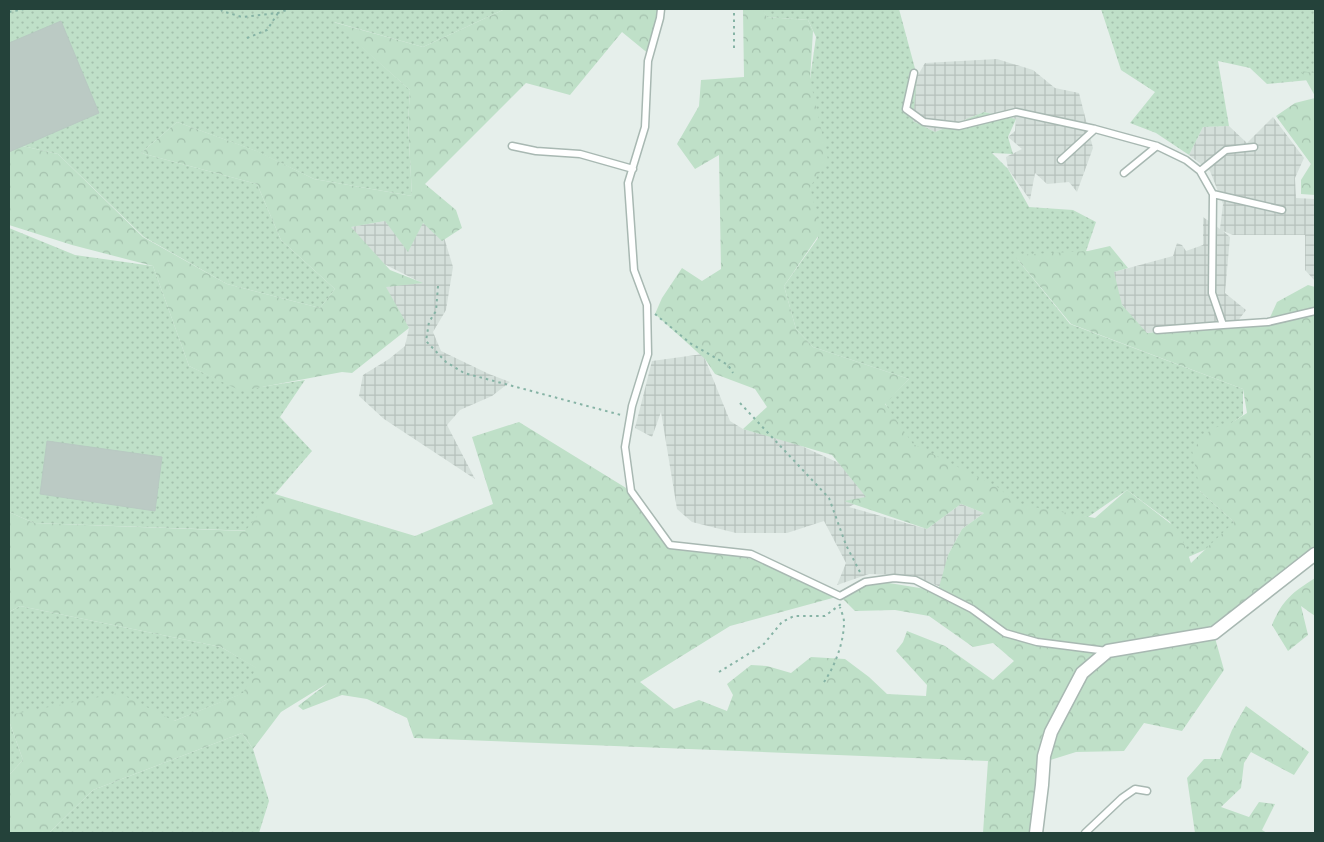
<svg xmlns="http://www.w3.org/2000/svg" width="1324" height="842" viewBox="0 0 1324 842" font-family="'Public Sans',sans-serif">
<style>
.industrial{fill:url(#industrial-grid)}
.grass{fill:url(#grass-dots)}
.forest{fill:url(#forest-crowns);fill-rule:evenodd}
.building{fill:#bbcac4;stroke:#b8c9c2}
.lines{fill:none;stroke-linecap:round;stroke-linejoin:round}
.lane-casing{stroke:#a8b8b2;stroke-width:9}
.street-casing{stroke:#a8b8b2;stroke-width:15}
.path{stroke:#86b3a5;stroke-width:2;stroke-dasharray:2.5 4;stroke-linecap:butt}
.lane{stroke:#fff;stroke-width:6}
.street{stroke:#fff;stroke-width:12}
</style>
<defs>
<pattern id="industrial-grid" width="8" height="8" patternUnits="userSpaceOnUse" patternTransform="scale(1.25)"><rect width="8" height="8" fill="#d4dfda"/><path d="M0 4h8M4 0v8" fill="none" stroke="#b6c1bc"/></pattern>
<pattern id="grass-dots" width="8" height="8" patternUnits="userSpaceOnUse" patternTransform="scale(1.25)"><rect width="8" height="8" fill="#bfe0c8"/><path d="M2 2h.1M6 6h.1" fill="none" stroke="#a4c1ad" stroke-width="1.8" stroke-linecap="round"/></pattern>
<pattern id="forest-crowns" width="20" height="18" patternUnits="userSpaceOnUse" patternTransform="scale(1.25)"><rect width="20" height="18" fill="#bfe0c8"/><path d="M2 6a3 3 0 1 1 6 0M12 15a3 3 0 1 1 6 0" fill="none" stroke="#a4c1ad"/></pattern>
</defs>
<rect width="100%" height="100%" fill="#e6efeb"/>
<path class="industrial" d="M 997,59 L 1033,70 L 1055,88 L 1079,93 L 1093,148 L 1077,192 L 1069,182 L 1047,184 L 1035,173 L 1030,200 L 1008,169 L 1006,157 L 1022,149 L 1008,137 L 1015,131 L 1016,119 L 984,112 L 935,132 L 913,121 L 910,89 L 925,63 Z
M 1273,117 L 1304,158 L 1295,178 L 1296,198 L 1315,199 L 1315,281 L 1305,270 L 1305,235 L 1233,235 L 1223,231 L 1230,237 L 1225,293 L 1246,310 L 1232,329 L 1142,333 L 1118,299 L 1114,272 L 1173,256 L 1177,243 L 1182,245 L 1186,251 L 1203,245 L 1203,217 L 1220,229 L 1223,204 L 1210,171 L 1189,155 L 1203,127 L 1229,126 L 1247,143 Z
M 385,221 L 423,223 L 443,234 L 453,267 L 446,310 L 433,332 L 441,351 L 489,374 L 510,382 L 492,396 L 460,410 L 447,425 L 475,479 L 384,419 L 359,396 L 363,375 L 389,359 L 405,346 L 409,328 L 382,286 L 422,283 L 384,264 L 350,227 Z
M 703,354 L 730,421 L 743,429 L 797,444 L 839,463 L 867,497 L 849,507 L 927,529 L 961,504 L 984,513 L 962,529 L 948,555 L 943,588 L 912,575 L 869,574 L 837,585 L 846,563 L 824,521 L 787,533 L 736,533 L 692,522 L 677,509 L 661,412 L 652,437 L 635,428 L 652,361 Z"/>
<path class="grass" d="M 9,9 L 505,9 L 423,47 L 334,22 L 410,90 L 408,122 L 412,196 L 314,179 L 256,151 L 177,122 L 141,153 L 257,184 L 281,240 L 335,289 L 320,308 L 227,284 L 144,237 L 58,154 L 9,143 Z
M 761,9 L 899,9 L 917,76 L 913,121 L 935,132 L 984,112 L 1016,119 L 1008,137 L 1013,154 L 992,153 L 1008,169 L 1029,207 L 1073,210 L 1096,222 L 1083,260 L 1018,260 L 1070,324 L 1243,389 L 1243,415 L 1225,428 L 1200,491 L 1234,522 L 1218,544 L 1186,558 L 1170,522 L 1127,490 L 1088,517 L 1017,510 L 906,445 L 885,403 L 909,379 L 813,347 L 796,329 L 784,286 L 818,238 L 808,176 L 810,79 L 816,37 L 808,20 L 767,17 Z
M 1101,9 L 1315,9 L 1315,77 L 1309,80 L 1267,84 L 1250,68 L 1218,61 L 1229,126 L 1203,127 L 1189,155 L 1156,133 L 1130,123 L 1155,92 L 1121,70 Z
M 9,228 L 75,255 L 153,266 L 189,366 L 241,390 L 305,380 L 280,417 L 312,451 L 275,494 L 253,531 L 34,523 L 9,512 Z
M 20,606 L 221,647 L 262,671 L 244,693 L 174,721 L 9,715 L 9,612 Z
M 9,721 L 23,760 L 9,775 Z
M 242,733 L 253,749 L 269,801 L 259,833 L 49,833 L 93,790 Z"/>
<path class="forest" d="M 505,9 L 659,9 L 650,55 L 622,32 L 570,95 L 526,83 L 425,184 L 456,210 L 462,228 L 442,241 L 423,223 L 408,252 L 385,221 L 351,227 L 390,270 L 423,283 L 386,287 L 409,328 L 352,373 L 342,372 L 241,391 L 189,366 L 153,266 L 72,245 L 9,225 L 9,143 L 58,154 L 143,237 L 227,284 L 320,308 L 335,289 L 281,240 L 257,184 L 141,153 L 177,122 L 257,151 L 314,179 L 412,196 L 408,122 L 410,90 L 333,22 L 423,47 Z
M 743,9 L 762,9 L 767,17 L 808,20 L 813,31 L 810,79 L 828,160 L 810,187 L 821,232 L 784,286 L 796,329 L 813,347 L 909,379 L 885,404 L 913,444 L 999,488 L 1017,504 L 1095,518 L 1127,490 L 1179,530 L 1191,563 L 1234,522 L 1200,491 L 1192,450 L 1212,428 L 1228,425 L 1247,413 L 1243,389 L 1071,324 L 1014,255 L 1088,251 L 1110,246 L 1128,268 L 1114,272 L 1122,305 L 1147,333 L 1268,322 L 1277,302 L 1308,285 L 1315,287 L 1315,551 L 1215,638 L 1224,670 L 1182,731 L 1144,723 L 1124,751 L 1076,752 L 1044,762 L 1033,833 L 983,833 L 988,761 L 414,738 L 407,718 L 367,699 L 342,695 L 303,710 L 298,706 L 328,683 L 281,712 L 253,749 L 242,733 L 93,790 L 49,833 L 9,833 L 9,775 L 23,760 L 9,721 L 9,715 L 119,693 L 174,721 L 243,693 L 256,668 L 221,647 L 20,606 L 9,612 L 9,512 L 34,523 L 245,531 L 275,494 L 415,536 L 493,504 L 472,437 L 519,422 L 631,491 L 670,545 L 766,561 L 840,596 L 877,581 L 938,591 L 948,555 L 962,529 L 984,513 L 961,504 L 927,529 L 844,501 L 866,497 L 832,455 L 743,429 L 767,407 L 755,389 L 715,374 L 705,359 L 655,314 L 662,298 L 682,268 L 702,281 L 721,269 L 719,155 L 695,169 L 677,144 L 699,106 L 701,80 L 744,77 ZM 840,596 L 855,611 L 895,610 L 929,616 L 973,647 L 993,643 L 1014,661 L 993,680 L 945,646 L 907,631 L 903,642 L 896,651 L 927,685 L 926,696 L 887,694 L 869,677 L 845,659 L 811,657 L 791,673 L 767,666 L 751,665 L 727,684 L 733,695 L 727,711 L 699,700 L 674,709 L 640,682 L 730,626 Z
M 1301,71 L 1315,73 L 1315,96 Z
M 1315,98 L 1315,195 L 1301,194 L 1301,180 L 1311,164 L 1276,116 L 1295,103 Z
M 1315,578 L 1315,616 L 1301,606 L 1308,635 L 1288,651 L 1272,625 C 1283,599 1292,593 1315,578 Z
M 1246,706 L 1309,752 L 1294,775 L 1251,752 L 1244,763 L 1241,788 L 1221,807 L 1249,817 L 1259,802 L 1275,804 L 1262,830 L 1267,833 L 1195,833 L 1187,778 L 1204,759 L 1220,759 L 1232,730 Z"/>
<path class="building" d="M 61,21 L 99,113 L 9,152 L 9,43 Z
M 47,441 L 162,457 L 155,511 L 40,494 Z"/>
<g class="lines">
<g class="lane-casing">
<path id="lane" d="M 661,9 L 660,18 L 648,61 L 645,127 L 628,183 L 634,270 L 647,305 L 648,354 L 632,406 L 625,447 L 631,491 L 670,545 L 751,554 L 840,596 L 865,582 L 894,578 L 915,580 L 972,609 L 1005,633 L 1037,642 L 1107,651
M 914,73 L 906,109 L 924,122 L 959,126 L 1016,112 L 1095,129 L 1157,146 L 1186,160 L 1200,171 L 1213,194 L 1212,293 L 1223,325 L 1268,322 L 1315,311
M 512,146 L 536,151 L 580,154 L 633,169
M 1061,160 L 1095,129
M 1200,171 L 1226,150 L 1254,147
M 1124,173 L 1157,146
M 1213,194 L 1282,210
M 1157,330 L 1223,325
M 1085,833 L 1122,798 L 1135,789 L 1147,791"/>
</g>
<g class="street-casing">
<path id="street" d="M 1036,833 L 1042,785 L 1044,756 L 1051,732 L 1082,673 L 1108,651 L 1214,633 L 1315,554"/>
</g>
<path class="path" d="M 221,9 L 222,11 L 242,17 L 278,13 L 289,9
M 9,12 L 24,9
M 247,38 L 267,30 L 278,13
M 734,48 L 734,9
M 438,286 L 436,311 L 429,322 L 426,341 L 446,362 L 464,373 L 621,415
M 655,314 L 690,343 L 728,365 L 733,373
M 740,403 L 829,498 L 846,545 L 861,574
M 719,672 L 763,645 L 782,622 L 794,616 L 825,616 L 841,604
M 824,682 C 835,666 844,642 844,622 C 844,617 841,611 840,607"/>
<use href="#lane" class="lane"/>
<use href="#street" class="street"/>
</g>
<rect width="1324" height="842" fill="none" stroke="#24423a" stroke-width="20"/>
</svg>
